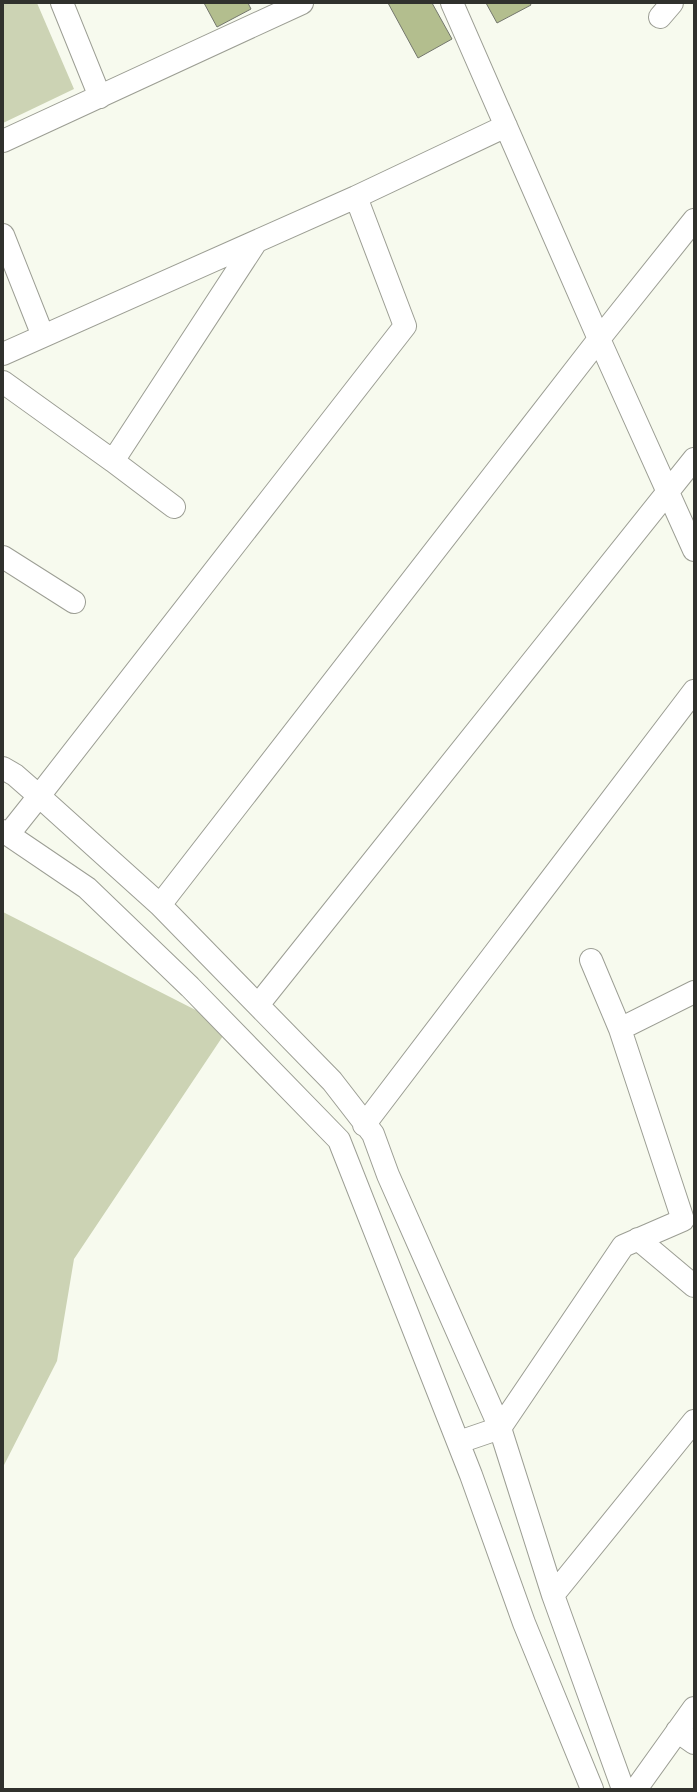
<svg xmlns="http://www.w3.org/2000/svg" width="697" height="1792" viewBox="0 0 697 1792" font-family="'Noto Sans',sans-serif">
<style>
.green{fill:#ccd3b4}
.building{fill:#b3be8e;stroke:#74776d}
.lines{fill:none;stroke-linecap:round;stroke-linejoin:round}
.minor-casing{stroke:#9c9e94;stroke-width:24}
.minor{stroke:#fff;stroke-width:22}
</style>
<rect width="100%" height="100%" fill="#f7faee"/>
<path class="green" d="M 3,3 L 37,3 L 74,89 L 3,123 Z
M 3,912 L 229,1027 L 74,1259 L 57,1361 L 3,1467 Z"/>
<path class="building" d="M 204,3 L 248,3 L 251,9 L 217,27 Z
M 388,3 L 432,3 L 452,39 L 418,58 Z
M 486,3 L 530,3 L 531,5 L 497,23 Z"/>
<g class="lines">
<g class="minor-casing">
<path id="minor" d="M 62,3 L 100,97
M 452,3 L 599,339 L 694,550
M 660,17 L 672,3
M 3,141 L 302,3
M 3,235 L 43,336
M 3,354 L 356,197
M 3,382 L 113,461 L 256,242
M 113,461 L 174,507
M 3,557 L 74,602
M 3,768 L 15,775 L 39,796 L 160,905 L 332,1081 L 373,1134 L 388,1175 L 500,1428 L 553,1595 L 623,1789
M 3,831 L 87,888 L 190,987 L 339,1140 L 471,1475 L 524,1623 L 592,1789
M 8,835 L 39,796 L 405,326 L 356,197 L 506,126
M 160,905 L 599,339 L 694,220
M 591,960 L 620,1029 L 694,992
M 258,1005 L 694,459
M 364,1125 L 694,691
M 638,1239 L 694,1286
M 459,1442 L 500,1428 L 623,1246 L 683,1220 L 620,1029
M 553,1595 L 694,1421
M 677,1731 L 694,1743
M 636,1789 L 694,1708"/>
</g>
<use href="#minor" class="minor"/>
</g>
<rect width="697" height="1792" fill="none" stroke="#30312d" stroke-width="8"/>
</svg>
